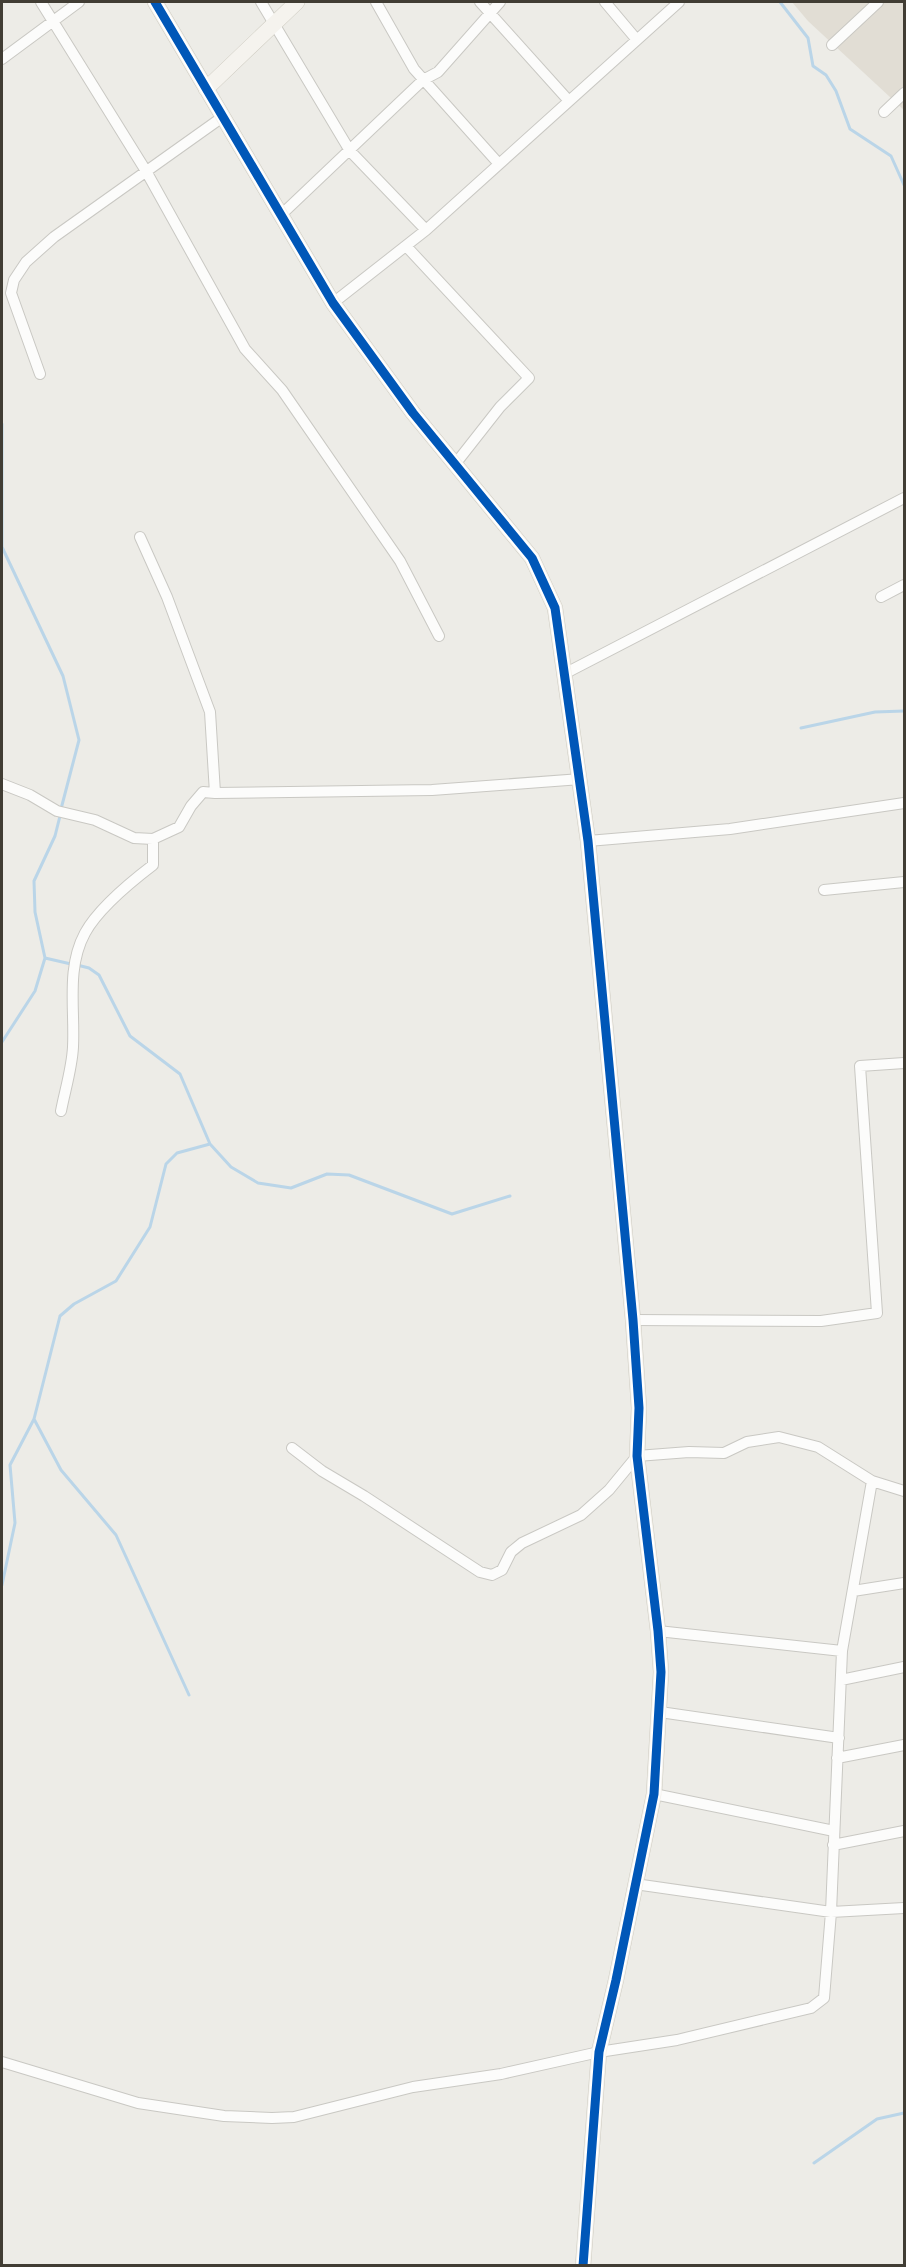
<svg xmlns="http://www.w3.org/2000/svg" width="906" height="2267" viewBox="0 0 906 2267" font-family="Commissioner,sans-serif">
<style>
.residential{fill:#e1ddd4}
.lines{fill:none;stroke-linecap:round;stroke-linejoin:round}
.stream{stroke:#bad5e8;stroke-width:3}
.street-casing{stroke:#c9c8c3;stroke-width:12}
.secondary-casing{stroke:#cecbc1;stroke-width:16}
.street{stroke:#fcfcfb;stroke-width:10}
.secondary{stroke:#f5f3ee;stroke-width:15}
.cycleway-casing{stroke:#fff;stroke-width:13}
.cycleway{stroke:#0057b8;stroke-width:9}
</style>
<rect width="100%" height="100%" fill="#edece7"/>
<path class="residential" d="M 792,2 L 904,2 L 904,110 L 808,21 Z"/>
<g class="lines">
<path class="stream" d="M 780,2 L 808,38 L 813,66 L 826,75 L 836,91 L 850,129 L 891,156 L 904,185
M 2,424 L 2,547 L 63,676 L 79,740 L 61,809
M 801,728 L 875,712 L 904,711
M 45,958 L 71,964
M 77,965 L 89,968 L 99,975 L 130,1036 L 180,1074 L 210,1144 L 231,1167 L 258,1183 L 291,1188 L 327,1174 L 349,1175 L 452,1214 L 510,1196
M 2,1042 L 35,991 L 45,958 L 35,912 L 34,881 L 55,836 L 60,816
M 34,1419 L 61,1470 L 116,1535 L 189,1695
M 2,1585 L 15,1523 L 10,1465 L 34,1419 L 60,1316 L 74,1304 L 116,1281 L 150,1227 L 166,1164 L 177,1153 L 210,1144
M 814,2163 L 877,2119 L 904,2113"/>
<g class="street-casing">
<path id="street" d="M 41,2 L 146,171 L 245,349 L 282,390 L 400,561 L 439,636
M 261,2 L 350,151 L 426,230
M 376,2 L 414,69 L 499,164
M 480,2 L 569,101
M 605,2 L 637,40
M 832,45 L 878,2
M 2,59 L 79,2
M 884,112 L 904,93
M 282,214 L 423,80 L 438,72 L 500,2
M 406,246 L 529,378 L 500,407 L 456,463
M 333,303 L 426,230 L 679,2
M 40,374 L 11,293 L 14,280 L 26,262 L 54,237 L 224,116
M 140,537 L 167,597 L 210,712 L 215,793 L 432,790 L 581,779
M 881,597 L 904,585
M 564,674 L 904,498
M 2,784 L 30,795 L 57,811 L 95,820 L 134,838 L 153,839
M 588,841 L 730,829 L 904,803
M 824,890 L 904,882
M 61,1111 C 65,1090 72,1068 73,1047 C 75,1009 66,968 85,933 C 98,909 132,881 153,865 L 153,839 L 179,827 L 191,806 L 203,792 L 215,793
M 633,1320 L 821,1321 L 877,1313 L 860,1066 L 904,1063
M 292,1448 L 322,1471 L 364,1496 L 480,1572 L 492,1575 L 502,1570 L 511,1552 L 522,1543 L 581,1515 L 609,1490 L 637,1456 L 689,1452 L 724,1453 L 747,1442 L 779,1437 L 818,1447 L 872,1481 L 904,1491
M 853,1591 L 904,1583
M 658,1631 L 842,1651
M 841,1680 L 904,1667
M 660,1712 L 839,1738
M 837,1758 L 904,1745
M 654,1794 L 834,1831
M 833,1845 L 904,1831
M 635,1884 L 831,1912 L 904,1908
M 2,2062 L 138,2103 L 224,2116 L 272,2118 L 294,2117 L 413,2087 L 501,2074 L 599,2052 L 677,2040 L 811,2008 L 824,1998 L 831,1912 L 842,1651 L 872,1481"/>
</g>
<g class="secondary-casing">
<path id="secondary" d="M 155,2 L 333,303 L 413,413 L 532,558 L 555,608 L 588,841 L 633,1320 L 639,1408 L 637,1456 L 658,1631 L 661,1672 L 654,1794 L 616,1980 L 599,2052 L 583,2266
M 206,89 L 297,2"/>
</g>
<use href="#street" class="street"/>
<use href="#secondary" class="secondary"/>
<g class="cycleway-casing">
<path id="cycleway" d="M 155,2 L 333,303 L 413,413 L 532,558 L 555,608 L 588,841 L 633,1320 L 639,1408 L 637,1456 L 658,1631 L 661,1672 L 654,1794 L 616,1980 L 599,2052 L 583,2266"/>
</g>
<use href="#cycleway" class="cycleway"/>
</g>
<rect width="906" height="2267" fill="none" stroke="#413d34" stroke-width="6"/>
</svg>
